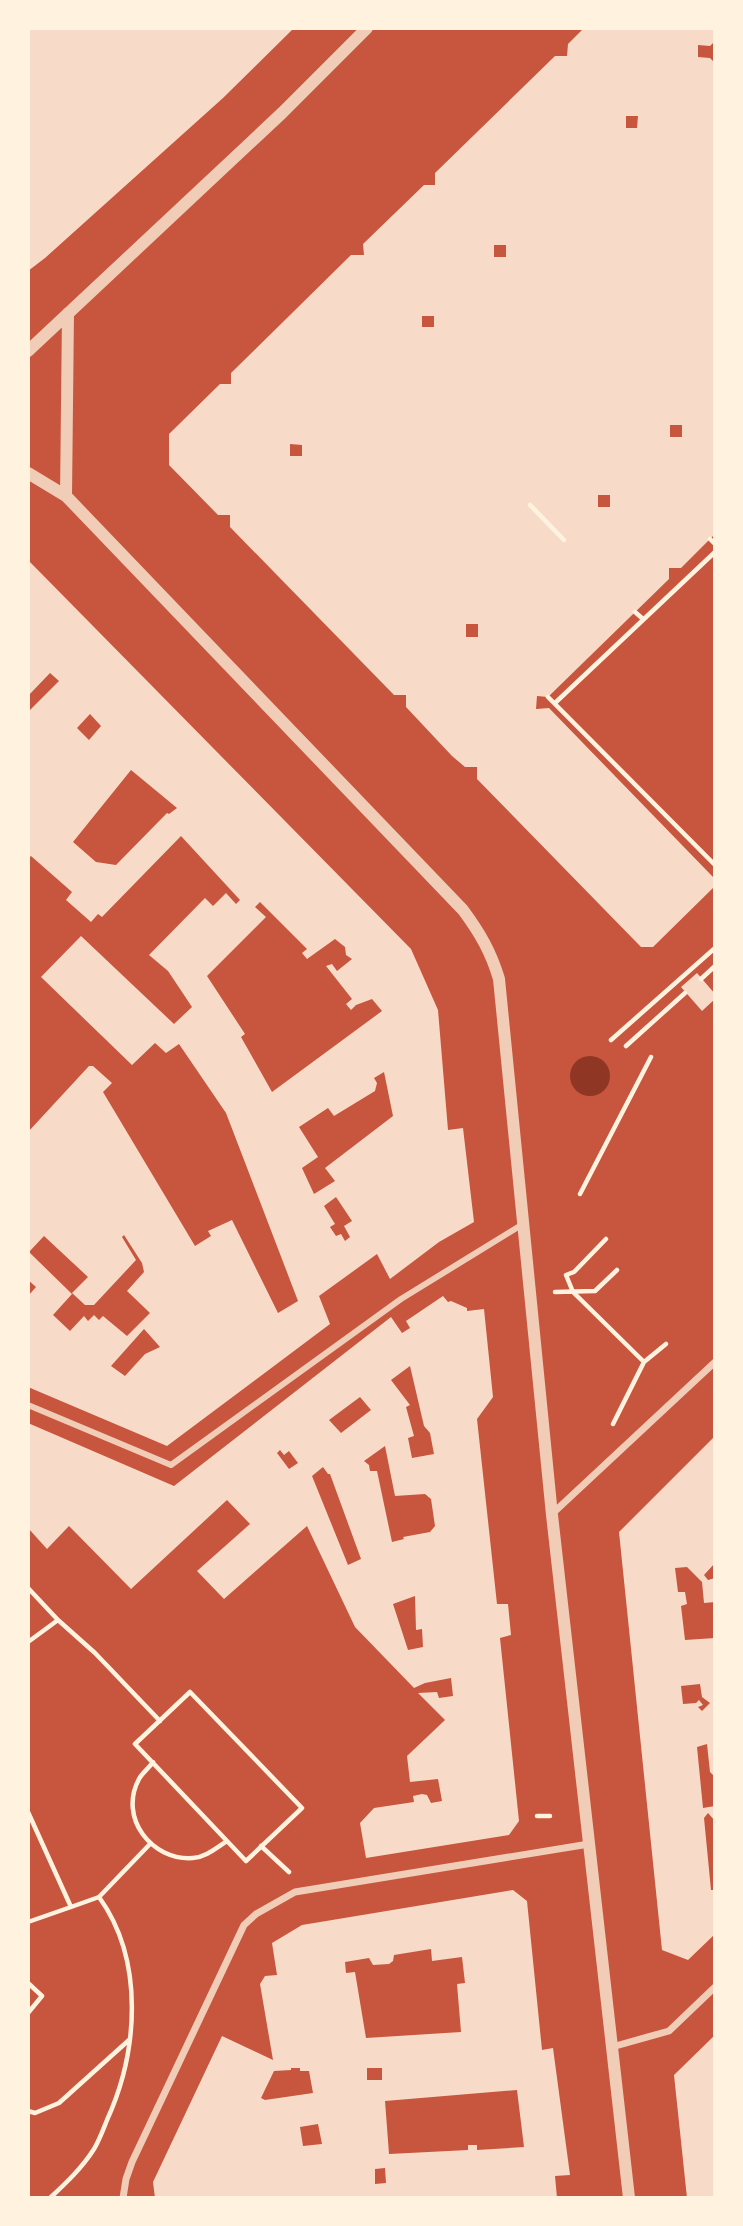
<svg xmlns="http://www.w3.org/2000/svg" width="743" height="2226" viewBox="0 0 743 2226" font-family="Cabin,sans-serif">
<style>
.water{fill:#8f3625}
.building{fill:#f7dbc8;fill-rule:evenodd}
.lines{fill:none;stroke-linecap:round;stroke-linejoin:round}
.path{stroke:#fff3e0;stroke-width:4.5}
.pedestrian{stroke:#f1ccb7;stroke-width:6}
.minor{stroke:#f1ccb7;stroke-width:7}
.tertiary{stroke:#f1ccb7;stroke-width:12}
</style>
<rect width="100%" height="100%" fill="#c8553d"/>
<path class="water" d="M570 1076a20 20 0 1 1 40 0a20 20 0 1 1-40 0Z"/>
<path class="building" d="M 28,28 L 294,28 L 223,98 L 45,258 L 28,271 Z
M 584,28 L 715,28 L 715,41 L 710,46 L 698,45 L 698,57 L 710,58 L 715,63 L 715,534 L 681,568 L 669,568 L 669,579 L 548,697 L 537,696 L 536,709 L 549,708 L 713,877 L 713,888 L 653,947 L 641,947 L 477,779 L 477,767 L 465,767 L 452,756 L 406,707 L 406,695 L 394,695 L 230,527 L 230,515 L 218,515 L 169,465 L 169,434 L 220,384 L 231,384 L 231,373 L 351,255 L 364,255 L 363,244 L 424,185 L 435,185 L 435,173 L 555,56 L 567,56 L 568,44 ZM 626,116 L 638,116 L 637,128 L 626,128 ZM 494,245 L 506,245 L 506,257 L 494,257 ZM 422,316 L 434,316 L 434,327 L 422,327 ZM 670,425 L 682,425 L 682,437 L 670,437 ZM 290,444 L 302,445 L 302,456 L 290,456 ZM 598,495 L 610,495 L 610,507 L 598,507 ZM 466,624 L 478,624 L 478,637 L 466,637 Z
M 28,560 L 411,949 L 438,1010 L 448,1130 L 463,1128 L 474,1222 L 439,1242 L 390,1279 L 377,1254 L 319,1296 L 330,1324 L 167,1446 L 28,1387 L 28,1296 L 36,1287 L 28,1280 L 28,1132 L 89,1066 L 93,1066 L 112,1083 L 103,1092 L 195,1246 L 211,1236 L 208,1231 L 232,1220 L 278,1313 L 298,1301 L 226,1113 L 179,1044 L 166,1053 L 155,1043 L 132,1065 L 41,977 L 81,936 L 174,1024 L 192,1007 L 168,971 L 149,955 L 205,898 L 213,906 L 226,893 L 236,904 L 240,900 L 181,836 L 102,917 L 98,914 L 91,922 L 66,900 L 72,892 L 31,856 L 28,859 L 28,712 L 59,681 L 50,673 L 28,696 ZM 90,714 L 101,726 L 89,740 L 77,728 ZM 131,770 L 177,808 L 169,814 L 167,813 L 116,865 L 96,862 L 73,842 ZM 260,902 L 307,949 L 302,953 L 307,959 L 335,939 L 345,947 L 346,955 L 352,959 L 337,971 L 332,964 L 326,966 L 352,999 L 346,1004 L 351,1010 L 356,1005 L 372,999 L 382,1011 L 272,1092 L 241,1037 L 245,1034 L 207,976 L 266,917 L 255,907 ZM 384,1072 L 393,1116 L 325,1168 L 335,1181 L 314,1194 L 302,1168 L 318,1157 L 299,1127 L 328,1108 L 334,1116 L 375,1091 L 377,1083 L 374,1078 ZM 336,1197 L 352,1221 L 344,1226 L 350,1237 L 345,1241 L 341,1234 L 336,1236 L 330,1227 L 335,1224 L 324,1206 ZM 124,1235 L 142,1263 L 144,1272 L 127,1291 L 150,1313 L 127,1336 L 103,1316 L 99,1320 L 94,1315 L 88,1321 L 84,1316 L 70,1331 L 53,1315 L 72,1294 L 29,1252 L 44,1236 L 88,1277 L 72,1293 L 85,1305 L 94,1305 L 136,1260 L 122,1237 ZM 144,1329 L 160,1347 L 145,1354 L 125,1376 L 111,1366 Z
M 697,973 L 715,994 L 715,999 L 702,1011 L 681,987 Z
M 443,1296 L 448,1302 L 451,1301 L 467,1308 L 467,1311 L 484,1309 L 493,1397 L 477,1419 L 497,1604 L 508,1604 L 511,1635 L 500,1638 L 519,1821 L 509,1835 L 366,1858 L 360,1823 L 374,1808 L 414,1802 L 413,1796 L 422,1794 L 427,1795 L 431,1803 L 442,1801 L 438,1779 L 410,1782 L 407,1756 L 445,1720 L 418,1693 L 437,1692 L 439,1698 L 453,1696 L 451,1678 L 425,1683 L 414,1688 L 355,1627 L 307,1526 L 224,1599 L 197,1571 L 250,1524 L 227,1500 L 131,1589 L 69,1526 L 47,1549 L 28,1528 L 28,1423 L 174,1486 L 391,1317 L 402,1333 L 410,1328 L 406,1321 ZM 410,1366 L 424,1426 L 430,1433 L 434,1454 L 412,1458 L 408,1438 L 414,1436 L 406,1407 L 410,1405 L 391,1380 ZM 360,1397 L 371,1410 L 341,1433 L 329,1420 ZM 385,1446 L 395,1496 L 425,1494 L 431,1499 L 435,1526 L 430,1532 L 403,1537 L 404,1539 L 392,1542 L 377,1471 L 370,1471 L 369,1465 L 364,1461 ZM 280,1450 L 284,1455 L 289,1451 L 298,1463 L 289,1469 L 277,1453 ZM 323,1467 L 328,1474 L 330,1474 L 361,1559 L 348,1565 L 312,1476 ZM 415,1596 L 416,1630 L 422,1629 L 423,1647 L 408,1650 L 393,1604 Z
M 715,1436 L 715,1563 L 704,1575 L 708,1580 L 715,1578 L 715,1602 L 704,1603 L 702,1582 L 687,1567 L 675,1568 L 678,1592 L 685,1592 L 687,1604 L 681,1606 L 685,1640 L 715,1638 L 715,1777 L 710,1772 L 707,1744 L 697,1747 L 703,1808 L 715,1806 L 715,1821 L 708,1813 L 704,1818 L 711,1890 L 715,1890 L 715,1934 L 688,1960 L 662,1950 L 619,1532 ZM 700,1684 L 702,1697 L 710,1703 L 702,1711 L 698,1707 L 703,1705 L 699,1700 L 696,1703 L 683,1704 L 681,1686 Z
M 513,1890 L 527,1901 L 542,2050 L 553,2048 L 570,2175 L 555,2176 L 557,2198 L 155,2198 L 153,2182 L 222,2036 L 273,2060 L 260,1984 L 265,1976 L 277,1975 L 272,1943 L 302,1925 ZM 431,1949 L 432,1961 L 462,1957 L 465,1983 L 457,1984 L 461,2032 L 366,2038 L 355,1972 L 346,1973 L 345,1962 L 369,1958 L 373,1965 L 389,1964 L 393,1961 L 394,1955 ZM 291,2068 L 300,2068 L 300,2071 L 309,2071 L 313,2093 L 265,2100 L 261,2098 L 274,2071 L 291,2070 ZM 367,2068 L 382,2068 L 382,2080 L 367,2080 ZM 517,2090 L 524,2147 L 477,2150 L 477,2145 L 468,2145 L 468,2150 L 389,2154 L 385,2101 ZM 318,2124 L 322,2144 L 303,2146 L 300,2127 ZM 385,2168 L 386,2183 L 375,2184 L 375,2169 Z
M 715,2035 L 715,2198 L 687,2198 L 674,2075 Z"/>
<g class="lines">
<path class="path" d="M 530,505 L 564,540
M 710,539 L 715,544
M 635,612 L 643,619
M 548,697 L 715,865
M 555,703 L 715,552
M 701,979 L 715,966
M 611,1040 L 715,948
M 626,1046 L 685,993
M 580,1194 L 651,1057
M 606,1239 L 574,1272 L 566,1275 L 573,1292 L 644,1362 L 666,1344
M 555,1292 L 595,1291 L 617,1270
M 613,1424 L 644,1362
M 28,1588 L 58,1620
M 28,1642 L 58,1620 L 95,1653 L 160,1721
M 190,1692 L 302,1808 L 246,1861 L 135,1744 Z
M 153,1762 C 149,1768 142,1773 139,1779 C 118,1818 152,1861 193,1858 C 206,1857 216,1848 227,1841
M 28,1812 L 71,1907 L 99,1897
M 537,1816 L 550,1816
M 261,1846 L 289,1872
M 28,1922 L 71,1907
M 28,1983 L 42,1996 L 28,2013
M 28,2111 L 35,2113 L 59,2103 L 129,2040
M 50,2198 C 66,2183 82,2168 94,2149 C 99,2141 103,2130 107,2120 C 138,2052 145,1961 99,1897 L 150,1844"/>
<path class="pedestrian" d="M 28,1405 L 171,1465 L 401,1299 L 523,1224"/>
<path class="minor" d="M 552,1514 L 715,1362
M 612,2047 L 669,2031 L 715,1987
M 123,2198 L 126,2179 L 132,2162 L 244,1925 L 256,1914 L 295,1892 L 589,1844"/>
<path class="tertiary" d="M 28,351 L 282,113 L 367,28
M 28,473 L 66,496 L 463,910 C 480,933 491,952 499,979 L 552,1515 L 629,2198
M 66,496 L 68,313"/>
</g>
<rect width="743" height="2226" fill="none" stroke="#fff3e0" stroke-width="60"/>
</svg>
